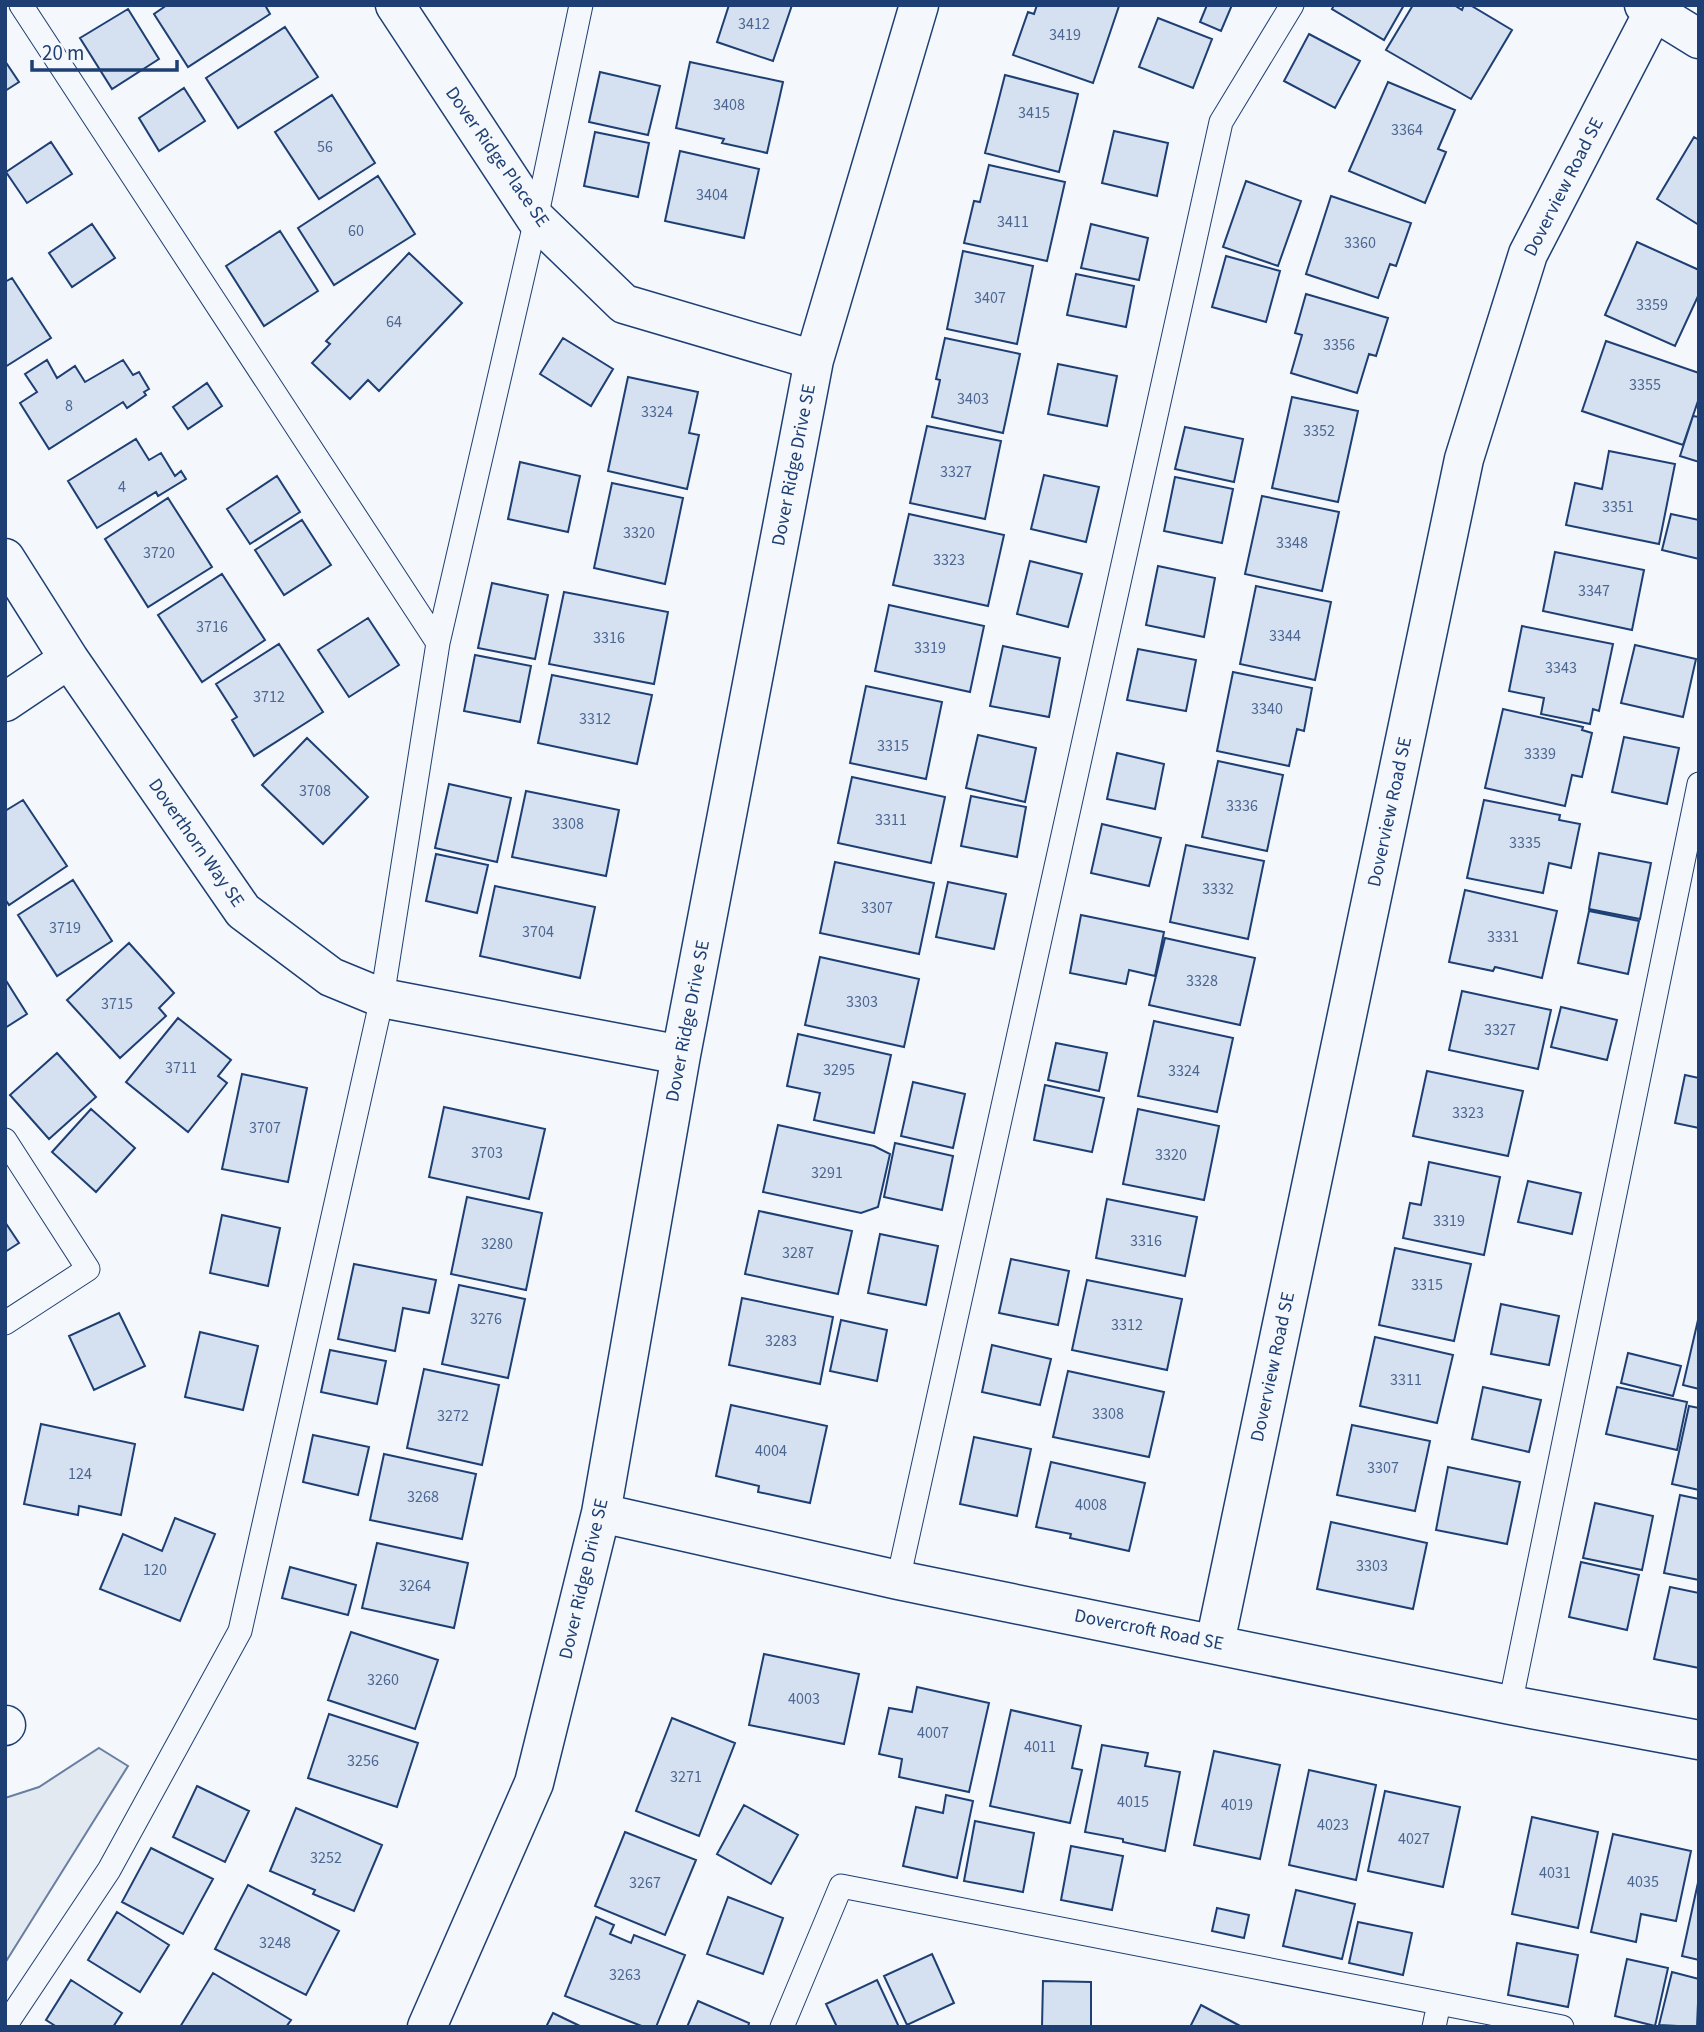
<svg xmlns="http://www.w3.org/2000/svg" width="1704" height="2032" viewBox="0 0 1704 2032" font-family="'Source Sans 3',sans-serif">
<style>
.green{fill:#e3e9f0;stroke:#687fa3;stroke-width:2}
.building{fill:#d5e0f0;stroke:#1d3f73;stroke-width:2}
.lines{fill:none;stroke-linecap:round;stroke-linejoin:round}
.lane-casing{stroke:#1d3f73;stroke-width:25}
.street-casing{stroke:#1d3f73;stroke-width:41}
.lane{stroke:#f4f7fb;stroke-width:23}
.street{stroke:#f4f7fb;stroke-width:38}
.labels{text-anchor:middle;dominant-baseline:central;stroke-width:5;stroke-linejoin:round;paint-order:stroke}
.number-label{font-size:16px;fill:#4b6792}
.street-label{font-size:19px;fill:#1d3f73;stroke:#f4f7fb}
</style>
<rect width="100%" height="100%" fill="#f4f7fb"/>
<path class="green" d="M 99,1748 L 128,1766 L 5,1963 L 5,1798 L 39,1787 Z"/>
<path class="building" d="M 167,5 L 265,5 L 270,14 L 188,67 L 154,14 Z
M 729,5 L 792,5 L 773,61 L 717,42 Z
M 1037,5 L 1119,6 L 1093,83 L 1013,55 L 1028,12 L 1034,14 Z
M 1207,5 L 1232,5 L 1221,31 L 1200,22 Z
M 1334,5 L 1404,5 L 1384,40 L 1332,9 Z
M 1413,5 L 1454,5 L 1462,10 L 1464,5 L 1470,5 L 1512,30 L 1471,99 L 1386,50 Z
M 128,9 L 159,59 L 112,89 L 80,38 Z
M 1158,18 L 1212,39 L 1193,88 L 1139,67 Z
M 285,27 L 318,77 L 238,128 L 206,78 Z
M 1309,34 L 1360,61 L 1335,108 L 1284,81 Z
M 5,61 L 19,82 L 5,91 Z
M 690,62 L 783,82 L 767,153 L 722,143 L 724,139 L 676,128 Z
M 600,72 L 660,86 L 648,135 L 589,122 Z
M 1005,75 L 1078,94 L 1059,172 L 985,153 Z
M 1388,82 L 1455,110 L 1438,149 L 1446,152 L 1425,203 L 1349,171 Z
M 184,88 L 205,121 L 159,151 L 139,118 Z
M 332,95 L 375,163 L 319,199 L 275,132 Z
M 1114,131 L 1168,143 L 1157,196 L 1102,183 Z
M 595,132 L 649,143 L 638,197 L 584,186 Z
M 1694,137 L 1699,140 L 1699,225 L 1657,199 Z
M 51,142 L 72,174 L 27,203 L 6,172 Z
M 680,151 L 759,169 L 744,238 L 665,221 Z
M 989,165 L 1065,182 L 1047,261 L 964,243 L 974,201 L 980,202 Z
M 378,176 L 415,234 L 334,285 L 298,228 Z
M 1246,181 L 1301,201 L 1278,266 L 1223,247 Z
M 1331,196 L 1411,223 L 1396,266 L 1390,264 L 1378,298 L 1306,274 Z
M 92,224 L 115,258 L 72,287 L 49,253 Z
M 1091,224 L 1148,238 L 1139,280 L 1081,268 Z
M 280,231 L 318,291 L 264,326 L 226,266 Z
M 1637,242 L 1699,270 L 1699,294 L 1675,346 L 1605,315 Z
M 963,251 L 1033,266 L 1017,344 L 947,329 Z
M 409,253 L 462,303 L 379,391 L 368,380 L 350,399 L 312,363 L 330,344 L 326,341 Z
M 1226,256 L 1280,271 L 1266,322 L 1212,307 Z
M 1076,274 L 1134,286 L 1126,327 L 1067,315 Z
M 12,278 L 51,338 L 5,367 L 5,282 Z
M 1306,294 L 1388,318 L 1376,356 L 1369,354 L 1357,393 L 1291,373 L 1302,335 L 1295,333 Z
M 563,338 L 613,369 L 591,406 L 540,374 Z
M 945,338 L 1020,354 L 1003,433 L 932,417 L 940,380 L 936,379 Z
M 1606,341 L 1699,373 L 1699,398 L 1683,445 L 1582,411 Z
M 47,360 L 57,378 L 75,366 L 85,382 L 123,360 L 133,375 L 139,372 L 149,389 L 144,392 L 146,395 L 127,408 L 123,402 L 49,449 L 20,403 L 37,392 L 25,374 Z
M 1058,364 L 1117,376 L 1107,426 L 1048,414 Z
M 628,377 L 698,392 L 689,433 L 699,435 L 687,489 L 608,471 Z
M 207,383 L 222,406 L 188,429 L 173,407 Z
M 1292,397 L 1358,411 L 1338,502 L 1272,488 Z
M 1693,416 L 1699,417 L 1699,462 L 1680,456 Z
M 927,426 L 1001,441 L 985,519 L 910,503 Z
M 1185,427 L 1243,439 L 1234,482 L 1175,469 Z
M 136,439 L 149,460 L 161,453 L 175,476 L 181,471 L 186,479 L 158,496 L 156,492 L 97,528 L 68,481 Z
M 1609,451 L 1675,464 L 1659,544 L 1566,525 L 1575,483 L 1602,489 Z
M 520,462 L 580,476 L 568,532 L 508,519 Z
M 1044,475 L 1099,487 L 1086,542 L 1031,529 Z
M 277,476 L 300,512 L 250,544 L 227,509 Z
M 1175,477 L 1233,489 L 1222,543 L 1164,531 Z
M 612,483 L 683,498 L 665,584 L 594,568 Z
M 1262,496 L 1339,512 L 1322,591 L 1245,574 Z
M 168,498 L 212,567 L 148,607 L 105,539 Z
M 909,514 L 1004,535 L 988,606 L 893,585 Z
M 1671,514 L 1699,520 L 1699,559 L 1662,550 Z
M 302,520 L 331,565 L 284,595 L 255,550 Z
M 1555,552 L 1644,570 L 1632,630 L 1543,611 Z
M 1030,561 L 1082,574 L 1068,627 L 1017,614 Z
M 1158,566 L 1215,578 L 1204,637 L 1146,625 Z
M 222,574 L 265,640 L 202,682 L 158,615 Z
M 492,583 L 548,595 L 535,659 L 478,648 Z
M 1256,586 L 1331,602 L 1315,680 L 1240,664 Z
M 564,592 L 668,612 L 654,684 L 549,664 Z
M 889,605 L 984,626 L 970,692 L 875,671 Z
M 368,618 L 399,665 L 349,697 L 318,650 Z
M 1522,626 L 1613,644 L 1599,711 L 1593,709 L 1590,724 L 1541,714 L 1544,698 L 1509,691 Z
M 279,644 L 323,712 L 254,756 L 232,720 L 237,717 L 216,684 Z
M 1635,645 L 1696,659 L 1683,717 L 1621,703 Z
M 1003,646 L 1060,658 L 1049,717 L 990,706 Z
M 1138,649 L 1196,660 L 1186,711 L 1127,700 Z
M 475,655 L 531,666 L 520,722 L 464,711 Z
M 1233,672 L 1312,688 L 1304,731 L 1297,729 L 1289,766 L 1217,751 Z
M 552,675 L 652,695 L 637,764 L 538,743 Z
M 866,686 L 942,702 L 926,779 L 850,763 Z
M 1503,709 L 1583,727 L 1582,730 L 1592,733 L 1582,777 L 1572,775 L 1565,806 L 1485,788 Z
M 978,735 L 1036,748 L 1025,802 L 966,788 Z
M 1624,737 L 1679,748 L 1667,804 L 1612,792 Z
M 307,738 L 368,797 L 323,844 L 262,785 Z
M 1117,753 L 1164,764 L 1155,809 L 1107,799 Z
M 1218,761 L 1283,775 L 1267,851 L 1202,837 Z
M 852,777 L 945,797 L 931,863 L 838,843 Z
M 449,784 L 511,798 L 497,862 L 435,848 Z
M 526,791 L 619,810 L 606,876 L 512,857 Z
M 971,796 L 1026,807 L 1017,857 L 961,846 Z
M 23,800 L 67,866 L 9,905 L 5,899 L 5,811 Z
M 1484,800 L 1560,815 L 1559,820 L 1580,824 L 1571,868 L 1549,863 L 1543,893 L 1467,878 Z
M 1102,824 L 1161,838 L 1149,886 L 1091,873 Z
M 1186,845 L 1264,861 L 1248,939 L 1170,922 Z
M 1599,853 L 1651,863 L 1640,919 L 1589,909 Z
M 436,854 L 488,865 L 477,913 L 426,901 Z
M 835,862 L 934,883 L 919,954 L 820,933 Z
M 73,880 L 112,941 L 57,976 L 18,915 Z
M 948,882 L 1006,894 L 994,949 L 936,937 Z
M 495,886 L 595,907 L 580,978 L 480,956 Z
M 1465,890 L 1557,911 L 1542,978 L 1495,967 L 1493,971 L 1449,962 Z
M 1589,911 L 1639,921 L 1628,974 L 1578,963 Z
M 1081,915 L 1164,932 L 1155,976 L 1129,970 L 1126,984 L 1070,973 Z
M 1165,938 L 1255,958 L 1240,1025 L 1149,1005 Z
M 129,943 L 174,993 L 159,1008 L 166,1016 L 120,1058 L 67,1000 Z
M 820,957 L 919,979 L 904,1047 L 805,1025 Z
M 5,979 L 27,1014 L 5,1028 Z
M 1462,991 L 1551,1010 L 1538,1069 L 1449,1050 Z
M 1561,1007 L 1617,1020 L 1607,1060 L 1551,1047 Z
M 178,1018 L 231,1060 L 218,1076 L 227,1083 L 188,1132 L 126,1082 Z
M 1154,1021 L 1233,1038 L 1217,1112 L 1138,1096 Z
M 798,1034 L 891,1055 L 874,1133 L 814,1120 L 820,1093 L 787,1086 Z
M 1056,1043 L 1107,1053 L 1099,1091 L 1048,1080 Z
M 57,1053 L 96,1097 L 49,1139 L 10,1095 Z
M 1427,1071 L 1523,1091 L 1508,1156 L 1413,1136 Z
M 242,1074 L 307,1088 L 288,1182 L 222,1169 Z
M 1685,1075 L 1699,1078 L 1699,1128 L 1675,1123 Z
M 913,1082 L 965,1094 L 953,1148 L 901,1136 Z
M 1045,1085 L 1104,1098 L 1092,1152 L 1034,1140 Z
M 444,1107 L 545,1129 L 529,1199 L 429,1177 Z
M 91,1109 L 135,1148 L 96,1192 L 52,1152 Z
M 1138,1109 L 1219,1126 L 1204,1200 L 1123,1184 Z
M 778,1125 L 874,1146 L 890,1154 L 878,1207 L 861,1213 L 763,1192 Z
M 895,1143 L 953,1156 L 942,1210 L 884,1197 Z
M 1429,1162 L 1500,1177 L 1484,1255 L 1403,1238 L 1410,1203 L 1421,1205 Z
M 1528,1181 L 1581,1193 L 1572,1234 L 1518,1222 Z
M 467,1197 L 542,1213 L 526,1290 L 451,1274 Z
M 1107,1199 L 1197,1217 L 1185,1276 L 1096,1258 Z
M 759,1211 L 852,1231 L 838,1294 L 745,1274 Z
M 222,1215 L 280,1228 L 268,1286 L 210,1273 Z
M 5,1222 L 19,1243 L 5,1252 Z
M 880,1234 L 938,1246 L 926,1305 L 868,1293 Z
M 1395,1248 L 1471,1264 L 1454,1341 L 1379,1325 Z
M 1011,1259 L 1069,1271 L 1058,1325 L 999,1313 Z
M 354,1264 L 436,1280 L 429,1313 L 403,1308 L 395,1351 L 338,1339 Z
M 1087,1280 L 1182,1299 L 1167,1370 L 1072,1350 Z
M 459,1285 L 525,1299 L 508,1378 L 442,1364 Z
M 742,1298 L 833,1317 L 820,1384 L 729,1365 Z
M 1501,1304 L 1559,1316 L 1549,1365 L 1491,1354 Z
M 119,1313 L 145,1366 L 94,1390 L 69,1336 Z
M 841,1320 L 887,1330 L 877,1381 L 830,1371 Z
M 1698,1320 L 1699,1320 L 1699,1389 L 1683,1385 Z
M 200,1332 L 258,1346 L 243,1410 L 185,1397 Z
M 1375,1337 L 1453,1355 L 1437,1423 L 1360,1406 Z
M 992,1345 L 1051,1359 L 1040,1405 L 982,1392 Z
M 330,1350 L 386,1361 L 377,1404 L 321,1392 Z
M 1628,1353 L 1681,1366 L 1673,1396 L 1621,1383 Z
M 424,1369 L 499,1385 L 482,1465 L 407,1448 Z
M 1068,1371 L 1164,1392 L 1149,1457 L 1053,1437 Z
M 1483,1387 L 1541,1400 L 1529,1452 L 1472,1439 Z
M 1617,1387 L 1687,1402 L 1677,1450 L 1606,1434 Z
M 731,1405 L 827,1426 L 810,1503 L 758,1492 L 759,1486 L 716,1476 Z
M 1689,1406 L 1699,1408 L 1699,1490 L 1672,1484 Z
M 41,1424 L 135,1444 L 121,1515 L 79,1506 L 78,1515 L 24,1504 Z
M 1352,1425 L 1430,1441 L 1415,1511 L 1337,1495 Z
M 313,1435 L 369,1447 L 358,1495 L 303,1482 Z
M 974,1437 L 1031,1449 L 1017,1516 L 960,1504 Z
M 384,1454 L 476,1474 L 462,1539 L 370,1520 Z
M 1051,1462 L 1145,1483 L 1129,1551 L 1070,1538 L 1071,1534 L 1036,1527 Z
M 1448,1467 L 1520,1482 L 1507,1544 L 1436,1530 Z
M 1680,1495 L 1699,1499 L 1699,1580 L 1664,1573 Z
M 1595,1503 L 1653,1516 L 1642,1570 L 1583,1558 Z
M 175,1518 L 215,1534 L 180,1621 L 100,1589 L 123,1534 L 162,1551 Z
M 1331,1522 L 1427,1543 L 1413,1609 L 1317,1589 Z
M 377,1543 L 468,1563 L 454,1628 L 362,1608 Z
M 1581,1562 L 1639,1575 L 1627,1630 L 1569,1617 Z
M 290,1567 L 356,1585 L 348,1615 L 282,1598 Z
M 1670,1587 L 1699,1593 L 1699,1668 L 1654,1659 Z
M 351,1632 L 438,1660 L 415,1729 L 328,1700 Z
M 764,1654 L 859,1674 L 844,1744 L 749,1725 Z
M 917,1687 L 989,1703 L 969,1792 L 899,1777 L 902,1759 L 879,1754 L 889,1708 L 912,1712 Z
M 1011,1710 L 1081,1726 L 1072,1768 L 1082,1770 L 1070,1823 L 990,1806 Z
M 329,1714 L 418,1743 L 397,1807 L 308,1778 Z
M 672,1718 L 735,1743 L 699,1836 L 636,1811 Z
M 1102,1745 L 1148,1753 L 1145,1766 L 1180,1772 L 1165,1851 L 1123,1842 L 1123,1839 L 1085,1832 Z
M 1214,1751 L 1280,1765 L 1260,1859 L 1194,1845 Z
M 1309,1770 L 1376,1785 L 1356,1880 L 1289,1865 Z
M 197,1786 L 249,1811 L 225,1862 L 173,1837 Z
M 1385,1791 L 1460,1807 L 1443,1887 L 1368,1871 Z
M 946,1795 L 973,1801 L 957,1878 L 903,1866 L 916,1807 L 943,1813 Z
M 744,1805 L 798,1835 L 771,1884 L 717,1854 Z
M 296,1808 L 382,1845 L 354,1911 L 313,1894 L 315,1890 L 270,1871 Z
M 1532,1817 L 1598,1832 L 1578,1928 L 1512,1914 Z
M 975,1821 L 1034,1833 L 1023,1892 L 964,1881 Z
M 625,1832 L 696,1860 L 665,1935 L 595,1906 Z
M 1613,1834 L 1691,1851 L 1676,1921 L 1641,1914 L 1636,1942 L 1591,1932 Z
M 1071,1846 L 1123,1856 L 1112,1910 L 1061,1900 Z
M 151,1848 L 213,1879 L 183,1934 L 122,1902 Z
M 1699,1878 L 1699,1960 L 1682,1956 Z
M 248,1885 L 339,1931 L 306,1995 L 215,1949 Z
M 1296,1890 L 1355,1904 L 1342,1959 L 1283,1946 Z
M 728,1897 L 783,1918 L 763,1974 L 707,1954 Z
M 1217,1908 L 1249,1915 L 1244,1938 L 1212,1931 Z
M 117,1912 L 169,1945 L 140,1992 L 88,1960 Z
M 596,1917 L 614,1925 L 610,1934 L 631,1943 L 634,1935 L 685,1955 L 656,2027 L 644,2027 L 565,1996 Z
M 1358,1922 L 1412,1933 L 1403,1975 L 1349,1963 Z
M 1517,1943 L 1578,1955 L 1568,2007 L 1508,1995 Z
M 932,1954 L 954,2003 L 907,2025 L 884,1976 Z
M 1627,1959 L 1668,1968 L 1655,2026 L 1615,2016 Z
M 1672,1972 L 1699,1979 L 1697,2027 L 1659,2025 Z
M 213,1973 L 291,2020 L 286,2027 L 180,2027 Z
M 71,1980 L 122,2013 L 113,2027 L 57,2027 L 46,2020 Z
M 877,1980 L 899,2027 L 837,2027 L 826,2004 Z
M 1043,1981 L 1091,1982 L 1091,2027 L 1042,2027 Z
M 698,2001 L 749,2023 L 748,2027 L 687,2027 Z
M 1201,2005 L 1242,2027 L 1190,2027 Z
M 553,2013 L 582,2027 L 546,2027 Z"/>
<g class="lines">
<g class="lane-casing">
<path id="lane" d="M 21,5 L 438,643
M 5,1140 L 88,1269 L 5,1323
M 898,1580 L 1221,122 L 1292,5
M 1510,1705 L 1699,784
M 5,2026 L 109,1870 L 240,1631 L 382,998 L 438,643 L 536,219 L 581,5
M 782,2027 L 841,1886 L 1562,2027
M 1434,2027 L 1439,2003"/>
</g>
<g class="street-casing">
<path id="street" d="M 395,5 L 536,219 L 624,304 L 814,360
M 1644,5 L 1699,39
M 5,558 L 69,659
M 5,702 L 69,659 L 243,911 L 331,977 L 382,998 L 681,1055
M 601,1513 L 898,1580 L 1510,1705 L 1699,1740
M 1215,1643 L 1464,459 L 1528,254 L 1657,5
M 5,1726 L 6,1725
M 427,2027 L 534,1783 L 601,1513 L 681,1055 L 814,360 L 919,5"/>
</g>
<use href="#lane" class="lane"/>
<use href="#street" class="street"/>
</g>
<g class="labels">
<g class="number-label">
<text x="754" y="24">3412</text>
<text x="1065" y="35">3419</text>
<text x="729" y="105">3408</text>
<text x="1034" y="113">3415</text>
<text x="1407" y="130">3364</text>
<text x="325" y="147">56</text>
<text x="712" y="195">3404</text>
<text x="1013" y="222">3411</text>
<text x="356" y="231">60</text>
<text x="1360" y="243">3360</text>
<text x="990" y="298">3407</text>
<text x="1652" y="305">3359</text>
<text x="394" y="322">64</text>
<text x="1339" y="345">3356</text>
<text x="1645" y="385">3355</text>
<text x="973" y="399">3403</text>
<text x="69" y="406">8</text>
<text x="657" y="412">3324</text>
<text x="1319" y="431">3352</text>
<text x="956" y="472">3327</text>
<text x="122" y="487">4</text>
<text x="1618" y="507">3351</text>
<text x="639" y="533">3320</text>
<text x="1292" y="543">3348</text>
<text x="159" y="553">3720</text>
<text x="949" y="560">3323</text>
<text x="1594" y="591">3347</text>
<text x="212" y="627">3716</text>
<text x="1285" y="636">3344</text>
<text x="609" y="638">3316</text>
<text x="930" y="648">3319</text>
<text x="1561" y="668">3343</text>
<text x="269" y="697">3712</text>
<text x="1267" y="709">3340</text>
<text x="595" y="719">3312</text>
<text x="893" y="746">3315</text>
<text x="1540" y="754">3339</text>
<text x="315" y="791">3708</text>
<text x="1242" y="806">3336</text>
<text x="891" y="820">3311</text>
<text x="568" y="824">3308</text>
<text x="1525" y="843">3335</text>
<text x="1218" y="889">3332</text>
<text x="877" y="908">3307</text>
<text x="65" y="928">3719</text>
<text x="538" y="932">3704</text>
<text x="1503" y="937">3331</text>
<text x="1202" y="981">3328</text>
<text x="862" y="1002">3303</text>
<text x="117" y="1004">3715</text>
<text x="1500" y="1030">3327</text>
<text x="181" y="1068">3711</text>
<text x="839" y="1070">3295</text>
<text x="1184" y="1071">3324</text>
<text x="1468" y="1113">3323</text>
<text x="265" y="1128">3707</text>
<text x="487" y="1153">3703</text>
<text x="1171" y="1155">3320</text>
<text x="827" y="1173">3291</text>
<text x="1449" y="1221">3319</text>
<text x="1146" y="1241">3316</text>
<text x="497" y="1244">3280</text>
<text x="798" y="1253">3287</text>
<text x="1427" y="1285">3315</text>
<text x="486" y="1319">3276</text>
<text x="1127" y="1325">3312</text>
<text x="781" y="1341">3283</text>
<text x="1406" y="1380">3311</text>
<text x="1108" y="1414">3308</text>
<text x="453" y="1416">3272</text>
<text x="771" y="1451">4004</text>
<text x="1383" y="1468">3307</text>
<text x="80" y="1474">124</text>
<text x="423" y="1497">3268</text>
<text x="1091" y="1505">4008</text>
<text x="1372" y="1566">3303</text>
<text x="155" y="1570">120</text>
<text x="415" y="1586">3264</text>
<text x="383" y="1680">3260</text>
<text x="804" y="1699">4003</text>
<text x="933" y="1733">4007</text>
<text x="1040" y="1747">4011</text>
<text x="363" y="1761">3256</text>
<text x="686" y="1777">3271</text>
<text x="1133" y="1802">4015</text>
<text x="1237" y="1805">4019</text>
<text x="1333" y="1825">4023</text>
<text x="1414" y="1839">4027</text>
<text x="326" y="1858">3252</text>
<text x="1555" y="1873">4031</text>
<text x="1643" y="1882">4035</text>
<text x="645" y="1883">3267</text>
<text x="275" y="1943">3248</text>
<text x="625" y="1975">3263</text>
</g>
<g class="street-label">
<text transform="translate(497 157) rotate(55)">Dover Ridge Place SE</text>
<text transform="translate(1564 187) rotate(-63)">Doverview Road SE</text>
<text transform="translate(794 465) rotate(-79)">Dover Ridge Drive SE</text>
<text transform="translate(1390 812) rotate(-78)">Doverview Road SE</text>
<text transform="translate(196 843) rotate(55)">Doverthorn Way SE</text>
<text transform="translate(688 1021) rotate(-79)">Dover Ridge Drive SE</text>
<text transform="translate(1273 1367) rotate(-78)">Doverview Road SE</text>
<text transform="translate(584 1579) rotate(-77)">Dover Ridge Drive SE</text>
<text transform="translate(1149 1630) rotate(11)">Dovercroft Road SE</text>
</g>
</g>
<rect width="1704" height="2032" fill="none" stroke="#1d3f73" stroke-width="14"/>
<path d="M32 60v10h145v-10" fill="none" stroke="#1d3f73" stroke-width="3.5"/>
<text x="42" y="60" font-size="21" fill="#1d3f73" stroke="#f4f7fb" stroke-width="5" paint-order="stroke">20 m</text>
</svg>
